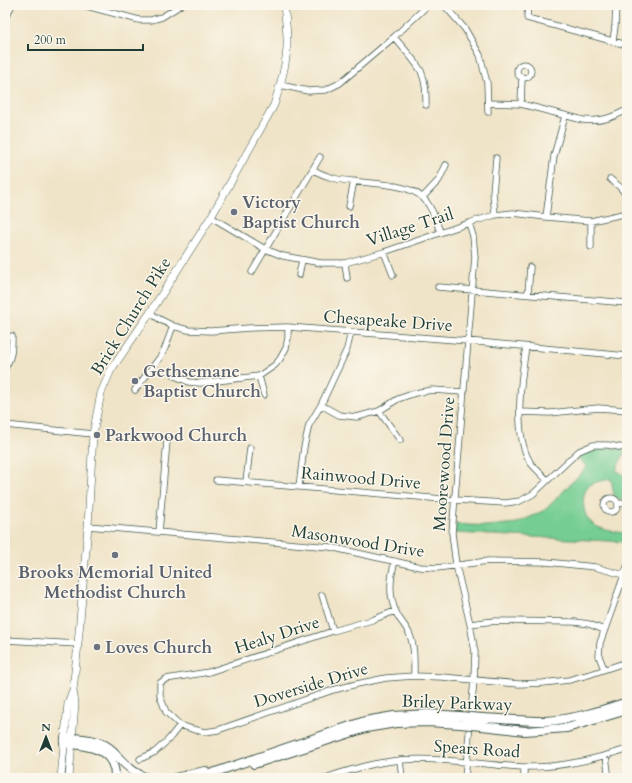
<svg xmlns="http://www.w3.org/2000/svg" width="632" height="783" viewBox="0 0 632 783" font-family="Cardo,serif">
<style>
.green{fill:#74cd93;stroke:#4a8564}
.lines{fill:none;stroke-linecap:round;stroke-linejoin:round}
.minor-casing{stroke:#3e564a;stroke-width:7}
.major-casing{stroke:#3e564a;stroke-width:8}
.highway-casing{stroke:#3e564a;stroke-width:10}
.minor{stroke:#fff;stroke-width:5.5}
.major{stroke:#fff;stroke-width:7}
.highway{stroke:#fff;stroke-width:8}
.highway-bridge-casing{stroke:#3e564a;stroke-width:10;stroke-linecap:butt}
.highway-bridge{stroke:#fff;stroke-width:8}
.worship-dot{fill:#6b7280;stroke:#fbf7ec;stroke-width:1.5}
.labels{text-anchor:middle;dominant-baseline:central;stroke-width:3;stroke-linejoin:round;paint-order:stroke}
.worship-label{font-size:17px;font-weight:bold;fill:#5b616d;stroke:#fbf7ec;text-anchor:start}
.street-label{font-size:17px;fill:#1f3d34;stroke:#fbf7ec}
</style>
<rect width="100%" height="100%" fill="#fbf7ec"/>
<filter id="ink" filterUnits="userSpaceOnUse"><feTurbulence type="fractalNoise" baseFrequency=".025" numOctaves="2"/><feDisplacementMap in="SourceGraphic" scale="8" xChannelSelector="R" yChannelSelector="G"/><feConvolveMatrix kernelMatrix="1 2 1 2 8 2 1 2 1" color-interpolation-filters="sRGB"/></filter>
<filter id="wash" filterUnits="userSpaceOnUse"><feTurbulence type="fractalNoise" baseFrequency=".012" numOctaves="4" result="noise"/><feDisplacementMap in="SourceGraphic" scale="16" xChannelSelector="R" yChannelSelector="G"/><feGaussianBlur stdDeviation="0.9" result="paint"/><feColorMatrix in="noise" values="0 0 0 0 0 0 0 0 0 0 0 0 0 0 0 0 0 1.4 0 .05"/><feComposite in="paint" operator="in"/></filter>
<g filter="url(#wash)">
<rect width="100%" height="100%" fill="#f0e4c8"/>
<path class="green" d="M 595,447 L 616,448 L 625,451 L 616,470 L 624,475 L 627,499 L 621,500 L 614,496 L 611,479 C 604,481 593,481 588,487 C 581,495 583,509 587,518 C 589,521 593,524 596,526 C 605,531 617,532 627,533 L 627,542 L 455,533 L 455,524 L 487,526 L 517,523 L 537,514 L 546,509 L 587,467 L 576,456 L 579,453 Z"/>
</g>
<g filter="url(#ink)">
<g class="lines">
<g class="minor-casing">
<path id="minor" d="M 83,5 L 139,20 L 151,20 L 162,17 L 181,5
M 444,5 L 465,29 L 480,55 L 487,83 L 488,112
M 528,5 L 527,18 L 627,45
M 5,18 L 12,5
M 394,37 C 403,48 414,59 421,71 C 426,82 426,94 426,105
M 613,41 L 615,26 L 616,5
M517 71a7 7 0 1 1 14 0a7 7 0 1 1-14 0Z
M 280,85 L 308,91 L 326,90 L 340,83 L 394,37 L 428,5
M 488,103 L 521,104 L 583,120 C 601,122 611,118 627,110
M 521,104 L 522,77
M 313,170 C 319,173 326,176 333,178 C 358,185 403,180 422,197 C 432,206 436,221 440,232
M 610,179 L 620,187 L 627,196
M 423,197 L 439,180 L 446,165
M 349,206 L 354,181
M 495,215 L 493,193 L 496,158
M 211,217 L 265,249 L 283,256 L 321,263 L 345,263 L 384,252 L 469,223 L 495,215 L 513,213 L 546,217 L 591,221 L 623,214 L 627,212
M 546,217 L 554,156 L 565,116
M 591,221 L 591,247
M 384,252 L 393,275
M 345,263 L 347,278
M 252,272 L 320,157
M 299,275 L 302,260
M 438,287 L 627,303
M 528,294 L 530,267
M 150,313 L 161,320 L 173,326 L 188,330 L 211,331 L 249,328 L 288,327 L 468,341 L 627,356
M 526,347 C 521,378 513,434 530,462 C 535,469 542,474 547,480
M 5,368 C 12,356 12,350 12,336
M 175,376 L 189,382 L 200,383 L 259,376 L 275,365 L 280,359 L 286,348 L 288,338 L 288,327
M 259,376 L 264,395
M 135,390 L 161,356 L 165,348 L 173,326
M 321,405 L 339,415 L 357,417 L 379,411 L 398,399 L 415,393 L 432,390 L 464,392
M 379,411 L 400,440
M 520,412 L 550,413 L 598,408 L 627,410
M 5,425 L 93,434
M 216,480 L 455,500 L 505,503 L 520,501 L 533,494 L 579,451 L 593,445 L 608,445 L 624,448 L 627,450
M 246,482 L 250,448
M 299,487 L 304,447 L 309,425 L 321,405 L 347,349 L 351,332
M604 505a7 7 0 1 1 14 0a7 7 0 1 1-14 0Z
M 618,504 L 627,502
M 88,526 L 330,547 L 420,567 L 437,568 L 488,561 L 546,562 L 595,567 L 624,575
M 159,532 L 167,441
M 395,561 C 390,578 388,595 396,612 C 399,620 406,626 409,633 C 415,646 414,662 414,676
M 322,595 L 333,631
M 395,611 L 372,620 L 333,631 L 209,672 L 166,679 L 160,683 L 160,696 L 166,712 L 180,725 L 192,729 L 205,732 L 218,730 L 333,690 L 357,684 L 386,678 L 414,676 L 442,677 L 519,684 L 543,683 L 569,680 L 591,674 L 627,662
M 470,624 L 494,621 L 575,622 L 589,624 L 604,630
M 5,640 L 78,644
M 604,669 L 599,656 L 600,643 L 627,567
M 606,756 L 608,772 L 607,778
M 140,759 L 155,752 L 169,739 L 180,725
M 400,760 L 402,778
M 325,778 C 350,770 375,762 401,760 C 442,757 482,765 523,767 C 556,768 596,759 627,749
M 465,778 L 474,680 L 475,652 L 470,624 L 456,565 L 452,533 L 475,257 L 473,236 L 469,223
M 524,778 L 524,767"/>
</g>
<g class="major-casing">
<path id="major" d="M 61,778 L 68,703 L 73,690 L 78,644 L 88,526 L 93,434 L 101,393 L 111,370 L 150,313 L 211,217 L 274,105 C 280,86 288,60 287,40 C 287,28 285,16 284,5
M 69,778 L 75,703 L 73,691"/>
</g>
<g class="highway-casing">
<path id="highway" d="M 482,718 C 503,719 523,721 544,721 C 572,720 600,711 627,702
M 482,726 L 525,731 L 567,728 L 627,710
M 65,738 C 81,738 100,739 113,751 C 115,753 117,756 119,758 C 127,767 136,774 147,778
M 64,743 C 87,745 116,748 115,778
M 254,764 L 366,728 L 396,723 L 427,722 L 460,724
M 175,778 L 205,771
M 198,778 L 365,721 L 394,716 L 428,714 L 460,716"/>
</g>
<use href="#minor" class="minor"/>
<use href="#major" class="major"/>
<use href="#highway" class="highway"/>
<g class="highway-bridge-casing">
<path id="highway-bridge" d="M 460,716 L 482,718
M 460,724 L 482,726"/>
</g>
<use href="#highway-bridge" class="highway-bridge"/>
</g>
</g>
<g class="worship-dot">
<circle cx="234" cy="212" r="4"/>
<circle cx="135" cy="381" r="4"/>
<circle cx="97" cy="435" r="4"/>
<circle cx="115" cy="555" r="4"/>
<circle cx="97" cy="647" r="4"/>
</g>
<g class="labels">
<g class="worship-label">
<text x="242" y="202">Victory<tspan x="242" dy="20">Baptist Church</tspan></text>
<text x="143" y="371">Gethsemane<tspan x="143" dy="20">Baptist Church</tspan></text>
<text x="105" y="435">Parkwood Church</text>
<text x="115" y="572" text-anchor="middle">Brooks Memorial United<tspan x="115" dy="20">Methodist Church</tspan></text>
<text x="105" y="647">Loves Church</text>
</g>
<g class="street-label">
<text transform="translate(410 227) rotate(-18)">Village Trail</text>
<text transform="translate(131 316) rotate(-58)">Brick Church Pike</text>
<text transform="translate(388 321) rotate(4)">Chesapeake Drive</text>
<text transform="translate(444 464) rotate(-86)">Moorewood Drive</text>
<text transform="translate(361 478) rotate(5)">Rainwood Drive</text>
<text transform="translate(358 541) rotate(9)">Masonwood Drive</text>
<text transform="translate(277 635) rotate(-18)">Healy Drive</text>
<text transform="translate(311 685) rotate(-17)">Doverside Drive</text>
<text transform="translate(457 703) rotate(2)">Briley Parkway</text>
<text transform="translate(477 749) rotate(4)">Spears Road</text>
</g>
</g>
<rect width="632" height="783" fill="none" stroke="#fbf7ec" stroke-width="20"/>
<g transform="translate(46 737)" stroke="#fbf7ec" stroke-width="3" paint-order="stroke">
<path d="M0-3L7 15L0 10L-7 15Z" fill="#1f3d34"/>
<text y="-6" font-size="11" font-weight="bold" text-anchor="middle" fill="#1f3d34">N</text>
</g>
<path d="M28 44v6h115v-6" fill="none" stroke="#1f3d34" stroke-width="2"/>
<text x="34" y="44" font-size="12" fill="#1f3d34" stroke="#fbf7ec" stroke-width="3" paint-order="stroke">200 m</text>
</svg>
